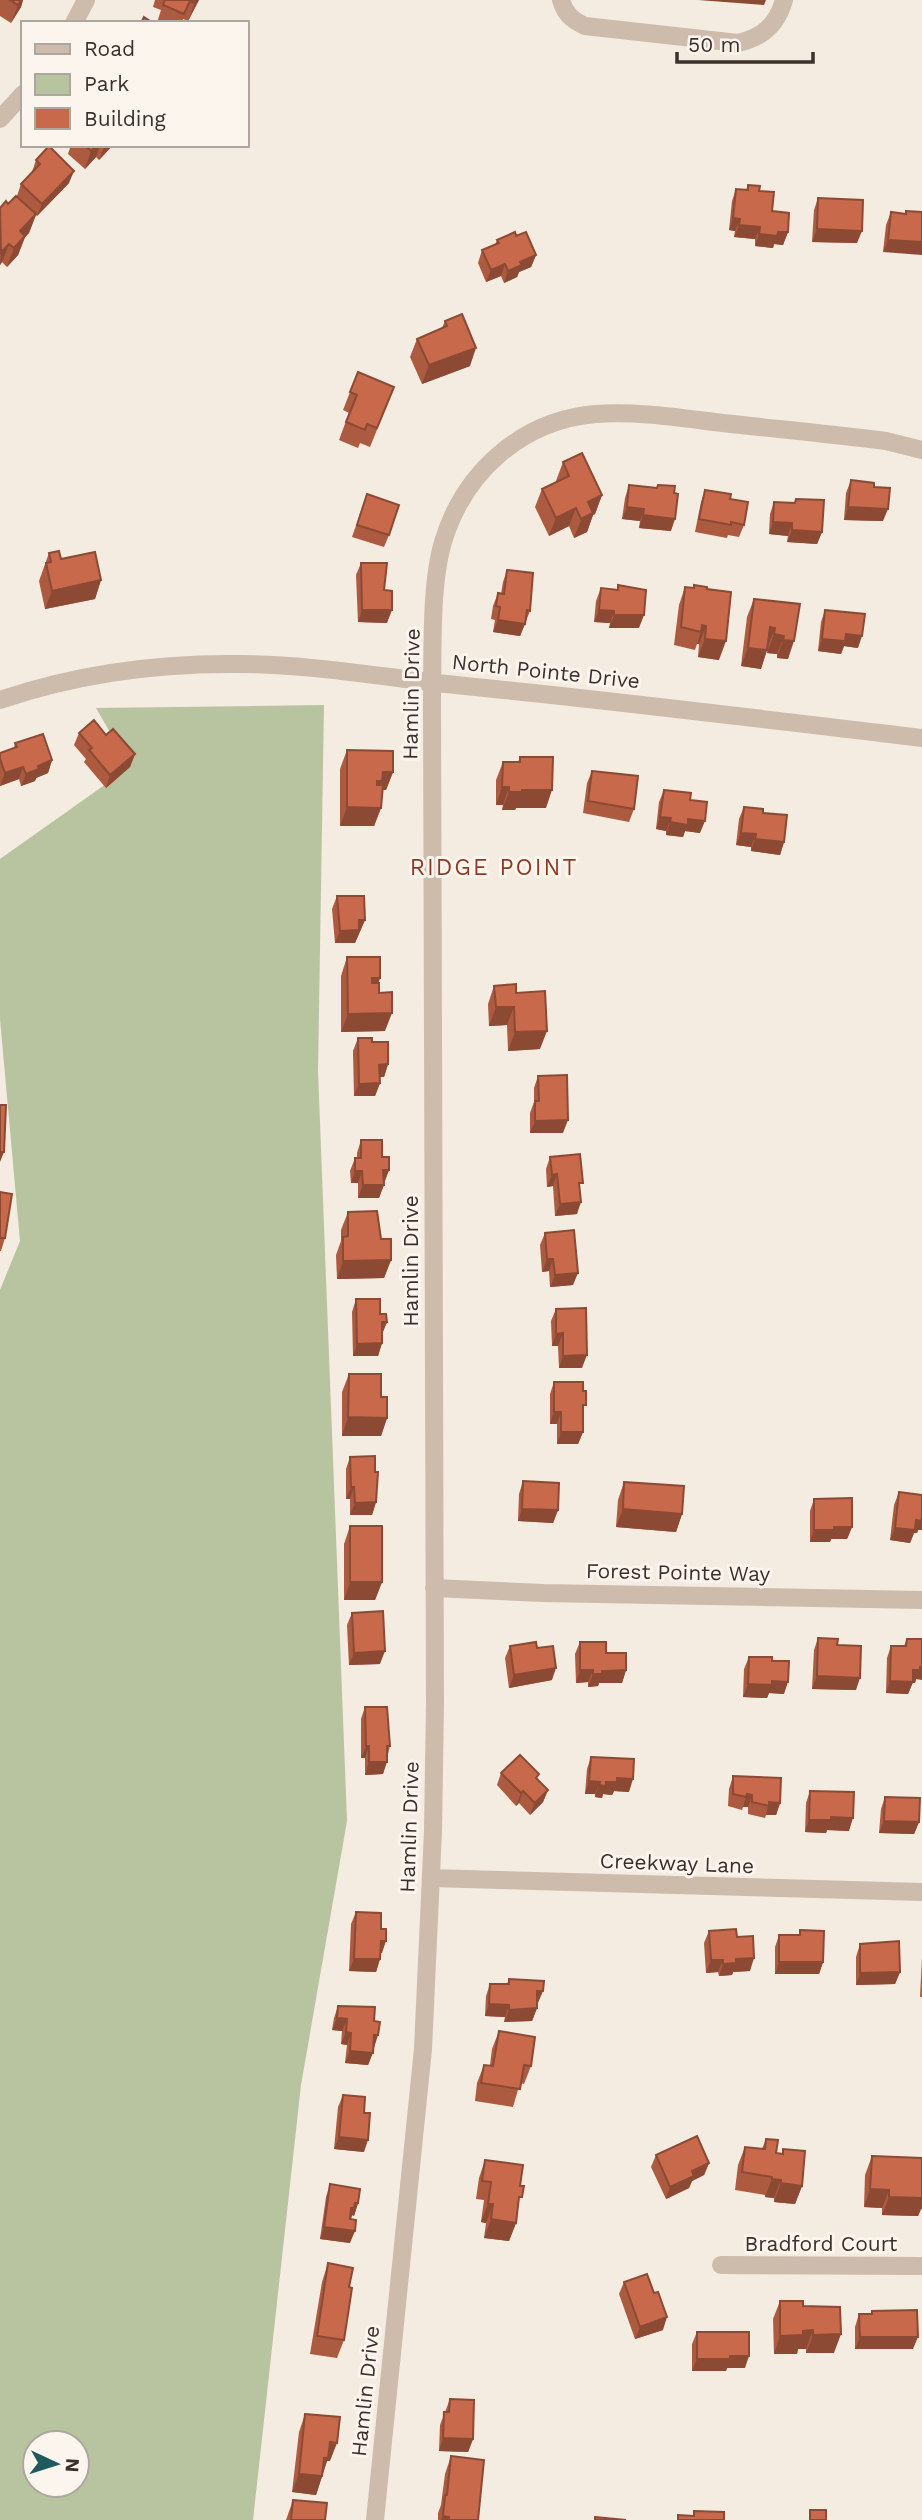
<svg xmlns="http://www.w3.org/2000/svg" width="922" height="2520" viewBox="0 0 922 2520" font-family="'Work Sans',sans-serif">
<style>
.green{fill:#b8c4a0;fill-rule:evenodd}
.lines{fill:none;stroke-linecap:round;stroke-linejoin:round}
.minor{stroke:#cdbbac;stroke-width:18}
.wall{fill:#ac5a40}
.shaded-wall{fill:#8c4a34}
.building{fill:#c8694b;stroke:#8c4a34;stroke-width:2}
.labels{text-anchor:middle;dominant-baseline:central;stroke-width:6;stroke-linejoin:round;paint-order:stroke}
.street-label{font-size:21px;fill:#3b302b;stroke:#fbf5ee}
.neighbourhood-label{font-size:23px;letter-spacing:2px;fill:#8c3b22;stroke:#fbf5ee}
</style>
<rect width="100%" height="100%" fill="#f4ebe1"/>
<path class="green" d="M 324,705 L 318,1071 L 347,1821 L 301,2085 L 253,2520 L 0,2520 L 0,1290 L 20,1241 L 0,1019 L 0,859 L 130,767 L 96,708 ZM 35,2443 L 77,2443 L 77,2485 L 35,2485 Z"/>
<g class="lines">
<path class="minor" d="M 561,0 C 565,14 572,20 585,26 L 738,43 C 762,38 777,25 784,0
M 74,23 L 86,0
M 0,119 L 23,94
M 0,700 C 74,675 151,664 229,664 C 307,663 387,678 465,686 C 618,701 770,720 922,738
M 434,1588 L 543,1593 L 922,1600
M 431,1878 L 922,1892
M 721,2265 L 922,2266
M 375,2520 L 423,2049 L 433,1831 L 435,1704 L 432,701 C 433,654 430,586 443,542 C 464,472 522,420 596,414 C 638,411 680,418 723,423 C 777,429 832,434 886,441 L 922,450"/>
</g>
<path class="wall" d="M 0,0 L 23,0 L 21,7 L 11,23 L 0,16 Z
M 155,0 L 199,0 L 188,21 L 183,19 L 182,23 L 157,23 L 161,10 L 153,7 Z
M 71,145 L 113,145 L 99,160 L 96,157 L 85,169 L 68,154 Z
M 36,160 L 69,183 L 37,216 L 36,215 L 29,233 L 25,237 L 18,255 L 7,267 L 2,262 L 0,265 L 0,208 L 8,204 L 17,196 L 21,184 L 32,172 Z
M 748,185 L 759,191 L 788,232 L 783,245 L 774,244 L 773,248 L 755,246 L 755,239 L 734,237 L 735,231 L 729,230 L 732,201 L 736,189 L 746,190 Z
M 818,198 L 857,243 L 812,242 L 814,210 Z
M 906,211 L 922,212 L 883,252 L 886,225 L 891,212 L 905,214 Z
M 516,236 L 536,255 L 531,267 L 519,272 L 517,277 L 504,283 L 501,276 L 486,282 L 478,263 L 482,250 L 495,245 L 497,240 Z
M 445,321 L 470,366 L 422,384 L 410,357 L 417,339 L 442,328 Z
M 350,392 L 387,405 L 370,447 L 360,443 L 358,448 L 339,440 L 349,413 L 343,410 Z
M 563,462 L 602,495 L 595,514 L 593,515 L 587,532 L 574,538 L 569,526 L 549,536 L 535,507 L 542,489 L 557,482 L 556,481 Z
M 851,480 L 874,487 L 883,521 L 844,520 L 846,493 Z
M 629,485 L 656,488 L 658,485 L 671,531 L 639,528 L 640,521 L 622,519 L 625,498 Z
M 705,490 L 730,499 L 744,525 L 739,537 L 728,535 L 727,538 L 695,532 L 701,502 Z
M 367,494 L 389,535 L 384,547 L 352,537 Z
M 796,499 L 822,532 L 817,544 L 787,542 L 788,536 L 769,534 L 770,514 L 774,502 L 794,503 Z
M 49,553 L 101,580 L 95,599 L 45,609 L 39,581 Z
M 361,563 L 384,590 L 387,623 L 358,622 L 356,575 Z
M 507,570 L 530,611 L 520,636 L 493,632 L 495,620 L 491,619 L 493,606 L 498,593 L 501,594 L 503,582 Z
M 618,585 L 639,628 L 609,628 L 610,623 L 594,622 L 596,601 L 601,588 L 617,590 Z
M 694,585 L 719,660 L 698,657 L 699,644 L 697,644 L 695,650 L 674,645 L 679,605 L 685,587 L 693,588 Z
M 754,599 L 800,604 L 788,659 L 777,658 L 777,654 L 767,653 L 768,646 L 761,669 L 741,666 L 747,617 Z
M 825,610 L 858,648 L 844,646 L 841,654 L 818,651 L 821,622 Z
M 79,733 L 106,735 L 135,754 L 130,767 L 106,788 L 84,762 L 86,759 L 74,745 Z
M 15,743 L 52,760 L 48,773 L 36,778 L 35,781 L 21,786 L 19,779 L 0,786 L 0,753 L 14,748 Z
M 347,750 L 393,772 L 386,790 L 382,790 L 381,808 L 374,826 L 340,826 L 340,769 Z
M 520,757 L 546,808 L 516,808 L 515,810 L 502,810 L 503,805 L 496,805 L 496,780 L 503,762 L 518,762 Z
M 592,771 L 634,809 L 629,822 L 583,813 L 587,783 Z
M 664,790 L 690,800 L 700,833 L 685,831 L 683,837 L 666,835 L 666,831 L 656,829 L 659,802 Z
M 744,807 L 763,813 L 784,842 L 780,855 L 751,851 L 751,847 L 736,845 L 739,819 Z
M 337,896 L 365,920 L 355,943 L 335,943 L 332,909 Z
M 347,957 L 380,978 L 378,983 L 379,993 L 385,1031 L 341,1032 L 341,976 Z
M 494,986 L 516,993 L 540,1049 L 508,1051 L 507,1025 L 489,1026 L 488,1004 Z
M 358,1038 L 372,1042 L 388,1064 L 384,1077 L 380,1077 L 380,1083 L 375,1096 L 354,1096 L 353,1051 Z
M 538,1076 L 563,1133 L 530,1133 L 530,1113 L 534,1102 L 534,1088 Z
M 361,1140 L 382,1157 L 389,1170 L 379,1198 L 358,1198 L 358,1183 L 351,1183 L 350,1171 L 355,1158 L 357,1158 L 357,1153 Z
M 550,1157 L 580,1190 L 577,1214 L 555,1216 L 553,1186 L 547,1187 L 546,1169 Z
M 0,1192 L 5,1238 L 1,1251 L 0,1251 Z
M 348,1212 L 381,1239 L 391,1260 L 384,1278 L 337,1279 L 336,1255 L 341,1241 L 341,1230 Z
M 545,1233 L 573,1285 L 550,1287 L 549,1271 L 542,1272 L 540,1245 Z
M 356,1299 L 380,1314 L 387,1322 L 382,1334 L 382,1343 L 378,1356 L 353,1356 L 352,1312 Z
M 556,1309 L 582,1368 L 559,1368 L 558,1346 L 552,1346 L 551,1321 Z
M 349,1374 L 381,1397 L 387,1418 L 381,1436 L 342,1436 L 342,1392 Z
M 554,1382 L 583,1391 L 583,1432 L 578,1444 L 557,1444 L 557,1424 L 550,1424 L 550,1394 Z
M 350,1457 L 376,1502 L 372,1515 L 350,1515 L 350,1499 L 346,1499 L 346,1469 Z
M 523,1481 L 558,1510 L 553,1523 L 518,1521 L 519,1494 Z
M 624,1482 L 682,1514 L 676,1532 L 616,1527 L 618,1500 Z
M 899,1492 L 922,1495 L 922,1530 L 918,1530 L 917,1533 L 914,1533 L 910,1543 L 890,1540 L 894,1505 Z
M 814,1499 L 852,1527 L 847,1539 L 831,1539 L 830,1542 L 810,1542 L 810,1511 Z
M 350,1526 L 382,1582 L 375,1600 L 344,1600 L 344,1544 Z
M 352,1613 L 380,1664 L 349,1665 L 347,1625 Z
M 818,1638 L 837,1645 L 856,1690 L 812,1689 L 814,1650 Z
M 907,1639 L 916,1679 L 915,1683 L 913,1682 L 908,1694 L 886,1693 L 887,1658 L 891,1646 L 904,1646 Z
M 580,1642 L 606,1653 L 626,1670 L 622,1683 L 599,1683 L 598,1686 L 588,1687 L 588,1682 L 576,1683 L 575,1654 Z
M 510,1646 L 537,1648 L 552,1680 L 509,1688 L 505,1658 Z
M 749,1657 L 772,1661 L 784,1694 L 769,1693 L 767,1698 L 743,1697 L 744,1669 Z
M 365,1707 L 390,1746 L 383,1774 L 365,1775 L 365,1758 L 361,1758 L 361,1719 Z
M 591,1757 L 629,1792 L 614,1791 L 612,1795 L 603,1794 L 602,1798 L 595,1797 L 595,1794 L 585,1794 L 587,1769 Z
M 501,1773 L 537,1779 L 548,1790 L 543,1802 L 530,1815 L 519,1803 L 516,1806 L 497,1785 Z
M 733,1776 L 780,1803 L 776,1815 L 766,1815 L 765,1818 L 748,1814 L 748,1807 L 743,1807 L 742,1810 L 728,1806 L 729,1789 Z
M 810,1791 L 849,1831 L 827,1830 L 826,1833 L 805,1832 L 806,1803 Z
M 885,1797 L 919,1822 L 914,1834 L 879,1833 L 881,1809 Z
M 356,1912 L 381,1929 L 382,1953 L 381,1953 L 380,1959 L 376,1972 L 349,1971 L 351,1924 Z
M 800,1930 L 823,1962 L 819,1974 L 775,1974 L 775,1947 L 779,1935 L 799,1935 Z
M 709,1931 L 737,1937 L 750,1971 L 733,1972 L 732,1975 L 719,1976 L 718,1972 L 706,1973 L 704,1943 Z
M 860,1944 L 900,1972 L 895,1984 L 856,1985 L 856,1957 Z
M 922,1957 L 922,1997 L 920,1997 Z
M 509,1979 L 538,2003 L 537,2003 L 537,2008 L 532,2021 L 504,2022 L 505,2017 L 485,2016 L 486,1996 L 490,1984 L 507,1984 Z
M 338,2006 L 374,2021 L 374,2048 L 368,2065 L 345,2063 L 347,2045 L 341,2044 L 342,2031 L 332,2030 L 334,2018 Z
M 499,2031 L 531,2066 L 524,2084 L 520,2083 L 513,2107 L 475,2101 L 477,2083 L 484,2065 L 490,2065 L 492,2049 Z
M 343,2095 L 364,2113 L 364,2152 L 334,2149 L 338,2107 Z
M 766,2139 L 776,2153 L 782,2154 L 783,2149 L 802,2186 L 795,2204 L 774,2202 L 774,2198 L 765,2197 L 765,2195 L 735,2190 L 738,2165 L 745,2147 L 762,2149 Z
M 656,2155 L 709,2163 L 704,2175 L 692,2181 L 689,2188 L 666,2199 L 651,2167 Z
M 872,2156 L 922,2158 L 922,2209 L 921,2209 L 918,2216 L 882,2215 L 882,2208 L 864,2207 L 865,2175 Z
M 485,2160 L 516,2223 L 509,2241 L 484,2238 L 486,2223 L 481,2222 L 484,2200 L 476,2199 L 479,2178 Z
M 330,2184 L 358,2203 L 354,2216 L 352,2215 L 351,2219 L 350,2243 L 320,2239 L 326,2197 Z
M 328,2263 L 349,2287 L 344,2340 L 337,2358 L 310,2354 L 322,2282 Z
M 624,2282 L 663,2330 L 635,2339 L 619,2294 Z
M 780,2301 L 803,2306 L 834,2353 L 806,2353 L 806,2349 L 798,2349 L 797,2354 L 774,2354 L 773,2319 Z
M 872,2311 L 913,2349 L 855,2349 L 855,2327 L 859,2314 L 871,2314 Z
M 697,2332 L 745,2368 L 727,2368 L 726,2371 L 692,2371 L 692,2344 Z
M 450,2399 L 473,2439 L 468,2452 L 439,2451 L 440,2425 Z
M 305,2414 L 330,2461 L 327,2461 L 316,2495 L 292,2492 L 299,2432 Z
M 451,2456 L 478,2520 L 438,2520 L 438,2513 L 441,2505 L 445,2474 Z
M 293,2500 L 325,2520 L 286,2520 Z"/>
<path class="shaded-wall" d="M 21,0 L 23,0 L 21,7 L 11,23 L 18,5 Z
M 196,0 L 199,0 L 188,21 Z
M 698,0 L 766,0 L 764,5 Z
M 97,145 L 100,145 L 96,157 L 85,169 L 91,151 Z
M 105,145 L 113,145 L 99,160 Z
M 74,171 L 69,183 L 37,216 L 42,204 Z
M 36,214 L 29,233 L 25,237 L 18,255 L 7,267 L 20,231 Z
M 733,218 L 740,219 L 735,231 L 729,230 Z
M 739,225 L 760,227 L 755,239 L 734,237 Z
M 817,229 L 862,231 L 857,243 L 812,242 Z
M 778,232 L 788,232 L 783,245 L 774,244 L 773,248 L 755,246 L 759,234 Z
M 888,240 L 922,242 L 922,255 L 883,252 Z
M 9,244 L 2,262 L 0,265 L 1,252 Z
M 536,255 L 531,267 L 519,272 L 517,277 L 504,283 L 508,271 L 520,262 Z
M 505,264 L 501,276 L 486,282 L 491,270 Z
M 476,348 L 470,366 L 422,384 L 429,365 Z
M 602,495 L 595,514 L 593,515 L 587,532 L 574,538 L 588,502 Z
M 627,507 L 644,509 L 640,521 L 622,519 Z
M 848,507 L 888,509 L 883,521 L 844,520 Z
M 576,508 L 569,526 L 549,536 L 556,518 Z
M 643,515 L 675,519 L 671,531 L 639,528 Z
M 773,522 L 792,523 L 788,536 L 769,534 Z
M 792,530 L 822,532 L 817,544 L 787,542 Z
M 101,580 L 95,599 L 45,609 L 52,591 Z
M 362,610 L 392,610 L 387,623 L 358,622 Z
M 599,610 L 614,611 L 610,623 L 594,622 Z
M 614,615 L 644,615 L 639,628 L 609,628 Z
M 498,620 L 525,624 L 520,636 L 493,632 Z
M 702,625 L 706,626 L 699,644 L 697,644 L 701,632 Z
M 770,627 L 775,628 L 768,646 Z
M 774,634 L 784,636 L 777,654 L 767,653 Z
M 846,634 L 862,636 L 858,648 L 844,646 L 841,654 L 818,651 L 822,639 Z
M 705,639 L 726,641 L 719,660 L 698,657 Z
M 783,640 L 794,641 L 788,659 L 777,658 Z
M 748,648 L 767,650 L 761,669 L 741,666 Z
M 135,754 L 130,767 L 106,788 L 110,775 Z
M 52,760 L 48,773 L 36,778 L 35,781 L 21,786 L 26,774 L 38,766 Z
M 23,767 L 19,779 L 0,786 L 5,773 Z
M 383,772 L 393,772 L 386,790 L 379,790 L 376,800 L 377,781 Z
M 502,787 L 509,787 L 503,805 L 496,805 Z
M 522,790 L 552,790 L 546,808 L 516,808 L 515,810 L 502,810 L 509,792 Z
M 347,807 L 381,808 L 374,826 L 340,826 Z
M 660,817 L 671,818 L 666,831 L 656,829 Z
M 688,819 L 705,821 L 700,833 L 685,831 L 683,837 L 666,835 L 670,822 Z
M 741,833 L 756,834 L 751,847 L 736,845 Z
M 755,839 L 784,842 L 780,855 L 751,851 Z
M 359,920 L 365,920 L 355,943 L 335,943 L 340,931 Z
M 372,978 L 380,978 L 374,996 Z
M 496,1007 L 514,1007 L 507,1025 L 489,1026 Z
M 392,1013 L 385,1031 L 341,1032 L 348,1014 Z
M 547,1031 L 540,1049 L 508,1051 L 515,1032 Z
M 388,1064 L 384,1077 L 375,1077 L 379,1065 Z
M 380,1083 L 375,1096 L 354,1096 L 359,1084 Z
M 568,1120 L 563,1133 L 530,1133 L 535,1121 Z
M 0,1152 L 4,1152 L 0,1162 Z
M 383,1170 L 389,1170 L 384,1182 L 379,1182 Z
M 355,1171 L 362,1171 L 358,1183 L 351,1183 Z
M 557,1174 L 553,1186 L 547,1187 L 552,1175 Z
M 363,1185 L 384,1185 L 379,1198 L 358,1198 Z
M 581,1202 L 577,1214 L 555,1216 L 560,1204 Z
M 547,1259 L 553,1259 L 549,1271 L 542,1272 Z
M 391,1260 L 384,1278 L 337,1279 L 343,1261 Z
M 578,1273 L 573,1285 L 550,1287 L 555,1275 Z
M 382,1322 L 387,1322 L 382,1334 Z
M 563,1333 L 558,1346 L 552,1346 L 556,1334 Z
M 382,1343 L 378,1356 L 353,1356 L 357,1344 Z
M 587,1355 L 582,1368 L 559,1368 L 563,1356 Z
M 554,1412 L 561,1412 L 557,1424 L 550,1424 Z
M 348,1417 L 387,1418 L 381,1436 L 342,1436 Z
M 561,1432 L 583,1432 L 578,1444 L 557,1444 Z
M 351,1487 L 354,1487 L 350,1499 L 346,1499 Z
M 376,1502 L 372,1515 L 350,1515 L 355,1503 Z
M 522,1509 L 558,1510 L 553,1523 L 518,1521 Z
M 623,1509 L 682,1514 L 676,1532 L 616,1527 Z
M 922,1517 L 922,1530 L 918,1530 L 917,1533 L 914,1533 L 910,1543 L 890,1540 L 895,1528 Z
M 834,1527 L 852,1527 L 847,1539 L 831,1539 L 830,1542 L 810,1542 L 814,1530 Z
M 350,1582 L 382,1582 L 375,1600 L 344,1600 Z
M 385,1651 L 380,1664 L 349,1665 L 354,1653 Z
M 920,1667 L 922,1667 L 922,1680 L 916,1679 L 915,1683 L 913,1682 L 908,1694 L 886,1693 L 890,1681 Z
M 556,1668 L 552,1680 L 509,1688 L 514,1675 Z
M 580,1670 L 593,1670 L 588,1682 L 576,1683 Z
M 626,1670 L 622,1683 L 599,1683 L 598,1686 L 588,1687 L 593,1674 L 606,1671 Z
M 817,1676 L 860,1678 L 856,1690 L 812,1689 Z
M 772,1681 L 788,1682 L 784,1694 L 769,1693 L 767,1698 L 743,1697 L 748,1684 Z
M 366,1746 L 369,1746 L 365,1758 L 361,1758 Z
M 369,1762 L 387,1762 L 383,1774 L 365,1775 Z
M 617,1778 L 633,1779 L 629,1792 L 614,1791 L 612,1795 L 603,1794 L 602,1798 L 595,1797 L 599,1785 Z
M 589,1781 L 600,1782 L 595,1794 L 585,1794 Z
M 548,1790 L 543,1802 L 530,1815 L 535,1803 Z
M 523,1791 L 519,1803 L 516,1806 L 521,1793 Z
M 747,1794 L 752,1795 L 748,1807 L 743,1807 Z
M 769,1802 L 780,1803 L 776,1815 L 766,1815 Z
M 831,1817 L 853,1818 L 849,1831 L 827,1830 L 826,1833 L 805,1832 L 809,1820 Z
M 884,1821 L 919,1822 L 914,1834 L 879,1833 Z
M 381,1941 L 386,1941 L 382,1953 L 377,1953 Z
M 754,1958 L 750,1971 L 733,1972 L 732,1975 L 719,1976 L 723,1964 L 736,1959 Z
M 354,1959 L 380,1959 L 376,1972 L 349,1971 Z
M 711,1960 L 723,1960 L 718,1972 L 706,1973 Z
M 779,1962 L 823,1962 L 819,1974 L 775,1974 Z
M 900,1972 L 895,1984 L 856,1985 L 860,1973 Z
M 537,1991 L 543,1991 L 538,2003 L 533,2003 Z
M 489,2004 L 509,2005 L 505,2017 L 485,2016 Z
M 537,2008 L 532,2021 L 504,2022 L 509,2010 Z
M 337,2018 L 347,2019 L 342,2031 L 332,2030 Z
M 346,2032 L 351,2033 L 347,2045 L 341,2044 Z
M 374,2035 L 378,2035 L 374,2048 L 370,2047 Z
M 350,2051 L 373,2053 L 368,2065 L 345,2063 Z
M 339,2137 L 368,2140 L 364,2152 L 334,2149 Z
M 709,2163 L 704,2175 L 692,2181 L 689,2188 L 666,2199 L 670,2187 L 692,2171 Z
M 772,2179 L 781,2180 L 774,2198 L 765,2197 Z
M 781,2183 L 802,2186 L 795,2204 L 774,2202 Z
M 870,2189 L 889,2190 L 882,2208 L 864,2207 Z
M 889,2197 L 922,2198 L 922,2209 L 921,2209 L 918,2216 L 882,2215 Z
M 355,2203 L 358,2203 L 354,2216 L 352,2215 L 350,2221 L 351,2208 Z
M 488,2204 L 493,2204 L 486,2223 L 481,2222 Z
M 491,2219 L 516,2223 L 509,2241 L 484,2238 Z
M 324,2227 L 355,2231 L 350,2243 L 320,2239 Z
M 667,2317 L 663,2330 L 635,2339 L 640,2327 Z
M 813,2330 L 806,2349 L 798,2349 L 797,2354 L 774,2354 L 780,2336 L 803,2331 Z
M 841,2334 L 834,2353 L 806,2353 L 813,2335 Z
M 860,2337 L 918,2337 L 913,2349 L 855,2349 Z
M 730,2356 L 749,2356 L 745,2368 L 727,2368 L 726,2371 L 692,2371 L 697,2359 Z
M 443,2438 L 473,2439 L 468,2452 L 439,2451 Z
M 330,2442 L 337,2443 L 330,2461 L 327,2461 L 316,2495 L 292,2492 L 299,2474 Z
M 443,2516 L 449,2517 L 448,2520 L 441,2520 Z"/>
<path class="building" d="M 10,0 L 21,0 L 18,5 Z
M 165,0 L 196,0 L 195,3 L 190,1 L 184,14 L 163,5 Z
M 144,17 L 153,23 L 141,23 Z
M 85,145 L 97,145 L 91,151 Z
M 49,146 L 74,171 L 42,204 L 21,184 L 40,164 L 36,160 Z
M 748,185 L 760,186 L 759,191 L 774,192 L 772,211 L 789,213 L 788,232 L 778,232 L 777,236 L 759,234 L 760,227 L 739,225 L 740,219 L 733,218 L 736,189 L 748,190 Z
M 16,196 L 36,214 L 20,231 L 25,236 L 14,248 L 9,244 L 1,252 L 0,208 L 6,201 L 8,204 Z
M 818,198 L 863,200 L 862,231 L 817,229 Z
M 906,211 L 922,212 L 922,242 L 888,240 L 891,212 L 906,214 Z
M 515,232 L 516,236 L 526,232 L 536,255 L 520,262 L 522,265 L 508,271 L 505,264 L 491,270 L 482,250 L 499,243 L 497,240 Z
M 462,314 L 476,348 L 429,365 L 417,339 L 447,326 L 445,321 Z
M 358,372 L 394,387 L 377,428 L 367,424 L 365,430 L 346,422 L 357,395 L 350,392 Z
M 582,453 L 602,495 L 588,502 L 593,513 L 581,519 L 576,508 L 556,518 L 542,489 L 569,476 L 563,462 Z
M 851,480 L 874,483 L 874,487 L 890,488 L 888,509 L 848,507 Z
M 629,485 L 657,488 L 658,485 L 675,486 L 674,493 L 678,494 L 675,519 L 643,515 L 644,509 L 627,507 Z
M 705,490 L 731,494 L 730,499 L 748,502 L 744,525 L 731,522 L 731,525 L 699,519 Z
M 367,494 L 399,505 L 389,535 L 357,525 Z
M 796,499 L 824,500 L 822,532 L 792,530 L 792,523 L 773,522 L 774,502 L 795,503 Z
M 59,551 L 61,559 L 95,552 L 101,580 L 52,591 L 46,563 L 51,562 L 49,553 Z
M 361,563 L 387,563 L 384,590 L 392,591 L 392,610 L 362,610 Z
M 507,570 L 533,573 L 530,611 L 527,610 L 525,624 L 498,620 L 500,607 L 496,606 L 498,593 L 504,594 Z
M 618,585 L 646,590 L 644,615 L 614,615 L 614,611 L 599,610 L 601,588 L 618,590 Z
M 694,585 L 707,587 L 707,589 L 731,592 L 726,641 L 705,639 L 706,626 L 702,625 L 701,632 L 681,627 L 685,587 L 694,588 Z
M 754,599 L 800,604 L 794,641 L 783,640 L 784,636 L 774,634 L 775,628 L 770,627 L 767,650 L 748,648 Z
M 825,610 L 865,614 L 862,636 L 846,634 L 845,641 L 822,639 Z
M 94,720 L 106,735 L 113,729 L 135,754 L 110,775 L 89,750 L 92,748 L 79,733 Z
M 43,734 L 52,760 L 38,766 L 39,769 L 26,774 L 23,767 L 5,773 L 0,759 L 0,753 L 17,747 L 15,743 Z
M 347,750 L 393,751 L 393,772 L 383,772 L 382,781 L 377,781 L 377,785 L 383,785 L 381,808 L 347,807 Z
M 520,757 L 553,757 L 552,790 L 522,790 L 522,792 L 509,792 L 509,787 L 502,787 L 503,762 L 520,762 Z
M 592,771 L 638,776 L 634,809 L 588,801 Z
M 664,790 L 691,793 L 690,800 L 707,802 L 705,821 L 688,819 L 688,825 L 670,822 L 671,818 L 660,817 Z
M 744,807 L 763,809 L 763,813 L 787,815 L 784,842 L 755,839 L 756,834 L 741,833 Z
M 337,896 L 364,896 L 365,920 L 359,920 L 359,930 L 340,931 Z
M 347,957 L 380,957 L 380,978 L 372,978 L 372,983 L 379,983 L 379,993 L 392,992 L 392,1013 L 348,1014 Z
M 516,984 L 516,993 L 545,991 L 547,1031 L 515,1032 L 514,1007 L 496,1007 L 494,986 Z
M 358,1038 L 372,1038 L 372,1042 L 388,1042 L 388,1064 L 379,1065 L 380,1083 L 359,1084 Z
M 567,1075 L 568,1120 L 535,1121 L 535,1101 L 539,1101 L 538,1076 Z
M 0,1105 L 6,1105 L 4,1152 L 0,1152 Z
M 361,1140 L 382,1140 L 382,1157 L 389,1157 L 389,1170 L 383,1170 L 384,1185 L 363,1185 L 362,1171 L 355,1171 L 355,1158 L 361,1158 Z
M 580,1154 L 583,1183 L 579,1183 L 581,1202 L 560,1204 L 557,1174 L 552,1175 L 550,1157 Z
M 0,1192 L 12,1194 L 5,1238 L 0,1238 Z
M 377,1211 L 381,1239 L 391,1239 L 391,1260 L 343,1261 L 343,1237 L 348,1236 L 348,1212 Z
M 574,1230 L 578,1273 L 555,1275 L 553,1259 L 547,1259 L 545,1233 Z
M 356,1299 L 380,1299 L 380,1314 L 386,1314 L 387,1322 L 382,1322 L 382,1343 L 357,1344 Z
M 586,1308 L 587,1355 L 563,1356 L 563,1333 L 556,1334 L 556,1309 Z
M 349,1374 L 381,1374 L 381,1397 L 387,1397 L 387,1418 L 348,1417 Z
M 554,1382 L 583,1382 L 583,1391 L 586,1391 L 586,1405 L 583,1405 L 583,1432 L 561,1432 L 561,1412 L 554,1412 Z
M 375,1456 L 375,1472 L 378,1472 L 376,1502 L 355,1503 L 354,1487 L 351,1487 L 350,1457 Z
M 523,1481 L 559,1483 L 558,1510 L 522,1509 Z
M 624,1482 L 684,1486 L 682,1514 L 623,1509 Z
M 899,1492 L 922,1495 L 922,1517 L 921,1521 L 916,1520 L 915,1530 L 895,1528 Z
M 852,1498 L 852,1527 L 834,1527 L 834,1530 L 814,1530 L 814,1499 Z
M 350,1526 L 382,1526 L 382,1582 L 350,1582 Z
M 383,1611 L 385,1651 L 354,1653 L 352,1613 Z
M 818,1638 L 838,1639 L 837,1645 L 861,1646 L 860,1678 L 817,1676 Z
M 907,1639 L 922,1639 L 922,1667 L 920,1667 L 920,1670 L 913,1670 L 913,1682 L 890,1681 L 891,1646 L 906,1646 Z
M 536,1642 L 537,1648 L 553,1646 L 556,1668 L 514,1675 L 510,1646 Z
M 580,1642 L 606,1642 L 606,1653 L 626,1653 L 626,1670 L 606,1671 L 602,1671 L 602,1674 L 593,1674 L 593,1670 L 580,1670 Z
M 749,1657 L 772,1657 L 772,1661 L 789,1661 L 788,1682 L 772,1681 L 772,1685 L 748,1684 Z
M 365,1707 L 387,1707 L 390,1746 L 387,1746 L 387,1762 L 369,1762 L 369,1746 L 366,1746 Z
M 520,1755 L 539,1774 L 536,1778 L 548,1790 L 535,1803 L 523,1791 L 521,1793 L 501,1773 Z
M 591,1757 L 634,1759 L 633,1779 L 617,1778 L 617,1782 L 606,1782 L 606,1786 L 599,1785 L 600,1782 L 589,1781 Z
M 733,1776 L 781,1778 L 780,1803 L 769,1802 L 769,1806 L 752,1802 L 752,1795 L 747,1794 L 746,1797 L 733,1794 Z
M 810,1791 L 854,1792 L 853,1818 L 831,1817 L 831,1820 L 809,1820 Z
M 885,1797 L 920,1798 L 919,1822 L 884,1821 Z
M 356,1912 L 381,1913 L 381,1929 L 386,1929 L 386,1941 L 381,1941 L 380,1959 L 354,1959 Z
M 736,1929 L 737,1937 L 753,1936 L 754,1958 L 736,1959 L 736,1963 L 723,1964 L 723,1960 L 711,1960 L 709,1931 Z
M 800,1930 L 824,1931 L 823,1962 L 779,1962 L 779,1935 L 800,1935 Z
M 899,1941 L 900,1972 L 860,1973 L 860,1944 Z
M 509,1979 L 544,1981 L 543,1991 L 537,1991 L 537,2008 L 509,2010 L 509,2005 L 489,2004 L 490,1984 L 509,1984 Z
M 338,2006 L 375,2007 L 374,2021 L 380,2022 L 378,2035 L 374,2035 L 373,2053 L 350,2051 L 351,2033 L 346,2032 L 347,2019 L 337,2018 Z
M 499,2031 L 535,2037 L 531,2066 L 524,2065 L 520,2089 L 481,2083 L 484,2065 L 493,2066 Z
M 343,2095 L 365,2097 L 364,2113 L 370,2113 L 368,2140 L 339,2137 Z
M 697,2136 L 709,2163 L 692,2171 L 694,2176 L 670,2187 L 656,2155 Z
M 766,2139 L 778,2140 L 776,2153 L 783,2154 L 783,2149 L 805,2151 L 802,2186 L 781,2183 L 781,2180 L 772,2179 L 772,2177 L 742,2172 L 745,2147 L 765,2149 Z
M 872,2156 L 922,2158 L 922,2198 L 889,2197 L 889,2190 L 870,2189 Z
M 485,2160 L 523,2165 L 520,2186 L 524,2186 L 522,2197 L 519,2197 L 516,2223 L 491,2219 L 493,2204 L 488,2204 L 491,2182 L 482,2181 Z
M 330,2184 L 360,2189 L 358,2203 L 355,2203 L 354,2208 L 351,2208 L 350,2219 L 356,2220 L 355,2231 L 324,2227 Z
M 328,2263 L 353,2268 L 349,2287 L 352,2288 L 344,2340 L 317,2336 Z
M 647,2274 L 654,2293 L 658,2292 L 667,2317 L 640,2327 L 624,2282 Z
M 780,2301 L 803,2301 L 803,2306 L 840,2307 L 841,2334 L 813,2335 L 813,2330 L 803,2331 L 803,2335 L 780,2336 Z
M 917,2310 L 918,2337 L 860,2337 L 859,2314 L 872,2314 L 872,2311 Z
M 697,2332 L 749,2332 L 749,2356 L 730,2356 L 730,2359 L 697,2359 Z
M 450,2399 L 474,2400 L 473,2439 L 443,2438 L 444,2412 L 449,2412 Z
M 305,2414 L 340,2417 L 337,2443 L 330,2442 L 328,2458 L 324,2458 L 322,2476 L 299,2474 Z
M 451,2456 L 484,2460 L 478,2520 L 449,2520 L 449,2517 L 443,2516 L 445,2495 L 447,2495 Z
M 293,2500 L 327,2503 L 325,2520 L 291,2520 Z
M 810,2510 L 826,2510 L 826,2520 L 810,2520 Z
M 694,2511 L 724,2512 L 724,2520 L 678,2520 L 678,2515 L 694,2516 Z
M 595,2517 L 626,2520 L 595,2520 Z"/>
<g class="labels">
<g class="street-label">
<text transform="translate(546 671) rotate(6)">North Pointe Drive</text>
<text transform="translate(411 694) rotate(-89)">Hamlin Drive</text>
<text transform="translate(410 1261) rotate(-90)">Hamlin Drive</text>
<text transform="translate(678 1572) rotate(1)">Forest Pointe Way</text>
<text transform="translate(409 1827) rotate(-88)">Hamlin Drive</text>
<text transform="translate(677 1863) rotate(2)">Creekway Lane</text>
<text x="821" y="2243">Bradford Court</text>
<text transform="translate(365 2391) rotate(-84)">Hamlin Drive</text>
</g>
<g class="neighbourhood-label">
<text x="494" y="867">RIDGE POINT</text>
</g>
</g>
<rect x="21" y="21" width="228" height="126" fill="#fbf5ee" stroke="#aea6a0" stroke-width="2"/>
<rect x="35" y="44" width="35" height="10" fill="#cdbbac" stroke="#aea6a0" stroke-width="2"/>
<text x="84" y="56" font-size="21" fill="#3b302b">Road</text>
<rect x="35" y="74" width="35" height="21" fill="#b8c4a0" stroke="#aea6a0" stroke-width="2"/>
<text x="84" y="91" font-size="21" fill="#3b302b">Park</text>
<rect x="35" y="108" width="35" height="21" fill="#c8694b" stroke="#aea6a0" stroke-width="2"/>
<text x="84" y="126" font-size="21" fill="#3b302b">Building</text>
<g transform="translate(56 2464) rotate(94)"><circle r="33" fill="#fbf5ee" stroke="#aea6a0" stroke-width="2"/>
<path d="M0-5L12 26L0 18L-12 26Z" fill="#1f5a5e"/>
<text y="-10" font-size="19" font-weight="bold" text-anchor="middle" fill="#3b302b">N</text>
</g>
<path d="M677 52v10h136v-10" fill="none" stroke="#3b302b" stroke-width="3.5"/>
<text x="688" y="52" font-size="21" fill="#3b302b" stroke="#fbf5ee" stroke-width="5" paint-order="stroke">50 m</text>
</svg>
